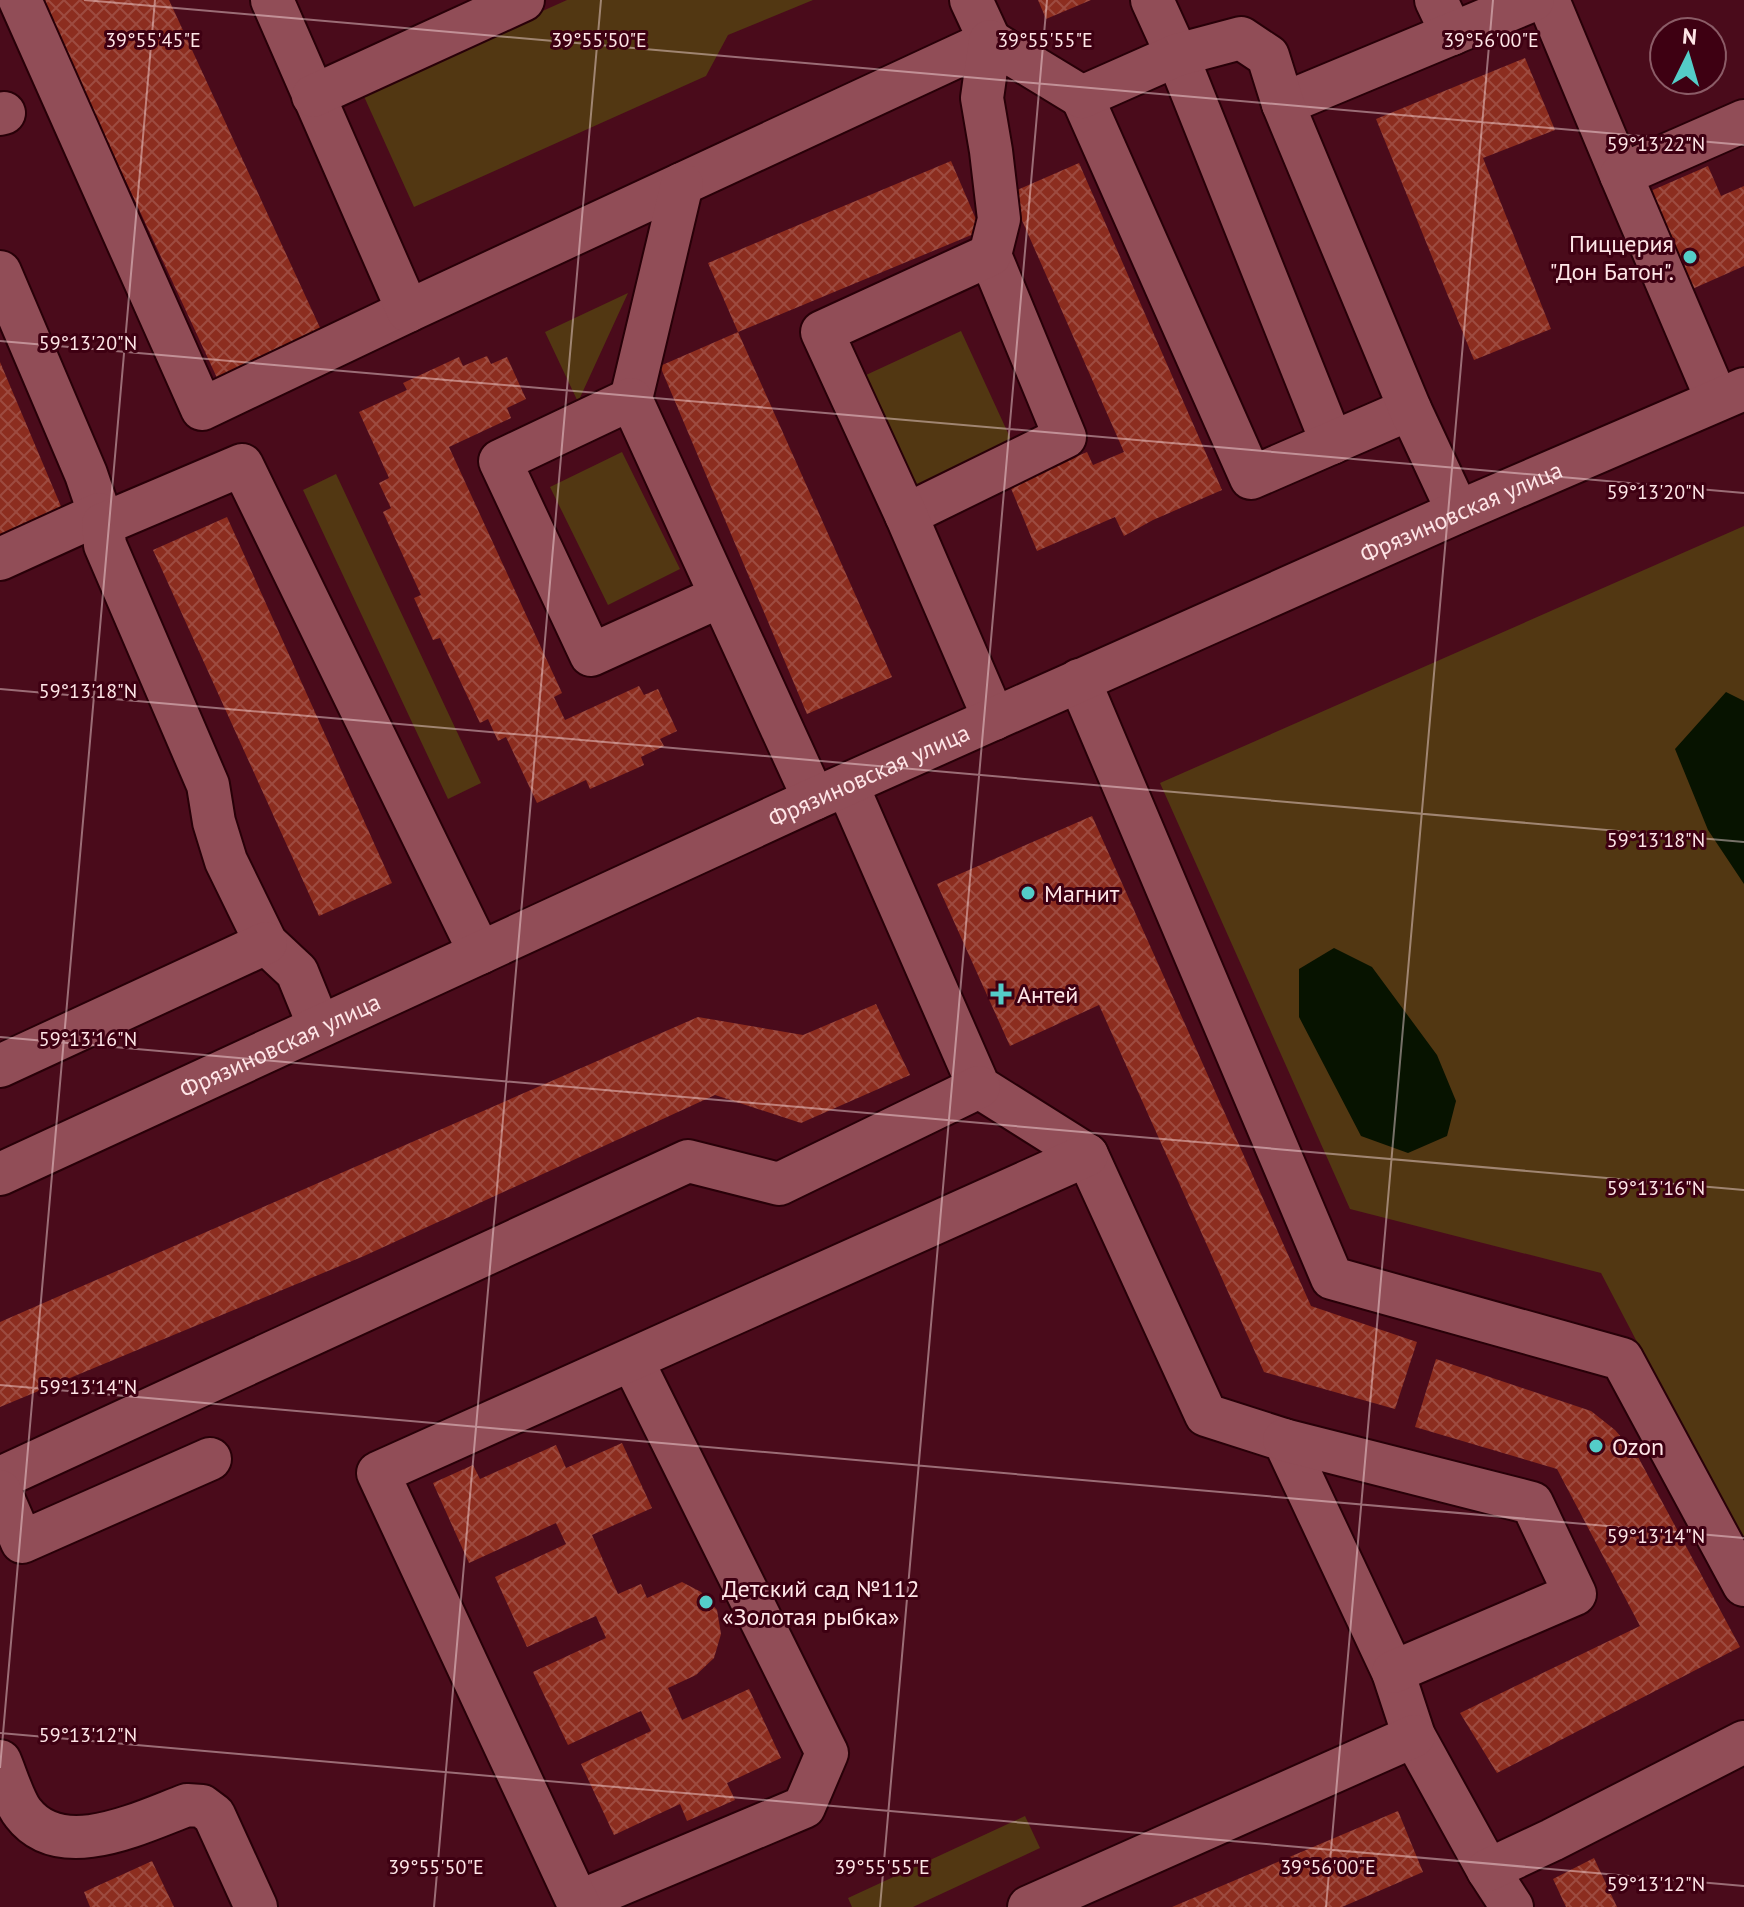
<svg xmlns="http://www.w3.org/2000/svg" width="1744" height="1907" viewBox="0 0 1744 1907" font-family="'PT Sans',sans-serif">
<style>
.park{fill:#523712}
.water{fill:#071300}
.building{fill:url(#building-cross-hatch)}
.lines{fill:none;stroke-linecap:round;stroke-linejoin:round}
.minor-casing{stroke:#280008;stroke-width:46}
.minor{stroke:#914d57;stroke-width:42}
.ticks{fill:none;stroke:#fee5e7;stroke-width:2;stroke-opacity:0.45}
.poi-dot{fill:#54cdc8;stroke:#3e0012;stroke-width:3}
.labels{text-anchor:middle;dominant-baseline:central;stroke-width:6;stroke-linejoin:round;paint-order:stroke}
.poi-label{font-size:24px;fill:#fee5e7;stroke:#3e0012;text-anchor:start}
.street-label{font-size:24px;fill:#fee5e7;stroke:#3e0012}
.ticks-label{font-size:20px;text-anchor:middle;fill:#fee5e7;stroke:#3e0012;stroke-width:6;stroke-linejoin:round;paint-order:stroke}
</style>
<defs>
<pattern id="building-cross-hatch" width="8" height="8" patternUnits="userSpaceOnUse" patternTransform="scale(2)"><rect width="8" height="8" fill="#8c2d1f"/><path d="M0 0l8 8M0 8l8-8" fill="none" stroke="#9d4b40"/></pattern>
</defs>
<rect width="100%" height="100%" fill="#4a0b1b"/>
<path class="park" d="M 567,0 L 813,0 L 728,35 L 706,76 L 414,207 L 362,92 Z
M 628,293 L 578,402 L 545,332 Z
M 961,331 L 1014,446 L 919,490 L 866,375 Z
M 622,452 L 680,569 L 608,605 L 550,487 Z
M 336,474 L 481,783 L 448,799 L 303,490 Z
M 1744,526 L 1744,1547 L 1601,1273 L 1350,1209 L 1160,783 Z
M 1025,1816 L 1040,1848 L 913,1907 L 852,1907 L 848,1898 Z"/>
<path class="water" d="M 1726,692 L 1744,701 L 1744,884 L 1708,830 L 1675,749 Z
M 1334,948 L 1372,967 L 1437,1055 L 1456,1101 L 1447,1136 L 1408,1153 L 1361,1136 L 1299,1017 L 1299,969 Z"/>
<path class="building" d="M 42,0 L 169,0 L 322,332 L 218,380 Z
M 1038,0 L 1091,0 L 1046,19 Z
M 1525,58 L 1555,130 L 1483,158 L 1551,329 L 1474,360 L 1376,119 Z
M 951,161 L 981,231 L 738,332 L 708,263 Z
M 1079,163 L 1222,490 L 1153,520 L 1124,536 L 1115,517 L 1037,551 L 1010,486 L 1087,452 L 1093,465 L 1124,452 L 1010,193 Z
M 1708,166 L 1721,196 L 1744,186 L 1744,266 L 1690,290 L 1646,193 Z
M 738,332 L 892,677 L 807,714 L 660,366 Z
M 487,356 L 491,364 L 507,357 L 526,399 L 507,408 L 511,418 L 449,447 L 562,693 L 554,697 L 565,720 L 639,686 L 644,695 L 658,689 L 677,731 L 660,739 L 664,746 L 641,757 L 644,765 L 590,789 L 586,780 L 537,803 L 506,737 L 498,741 L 488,719 L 480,723 L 440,638 L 433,640 L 414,598 L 421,595 L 383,512 L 391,508 L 379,483 L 389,478 L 359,412 L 407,390 L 403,383 L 459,357 L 463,366 Z
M 0,362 L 68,523 L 0,551 Z
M 227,517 L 392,883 L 319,916 L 153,550 Z
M 1092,816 L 1311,1306 L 1417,1342 L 1395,1409 L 1264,1372 L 1099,1005 L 1010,1046 L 937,884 Z
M 876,1004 L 910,1075 L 801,1123 L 715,1095 L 364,1256 L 0,1407 L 0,1322 L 698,1017 L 803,1035 Z
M 1436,1359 L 1591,1411 L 1615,1430 L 1637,1455 L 1740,1647 L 1497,1773 L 1460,1713 L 1640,1626 L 1557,1469 L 1415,1427 Z
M 622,1443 L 652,1508 L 592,1535 L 618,1594 L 641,1584 L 647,1598 L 682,1582 L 701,1592 L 717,1610 L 721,1634 L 714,1658 L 696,1675 L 668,1688 L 682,1720 L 749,1689 L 781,1758 L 727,1783 L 735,1800 L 687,1821 L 680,1804 L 614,1835 L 581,1764 L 651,1731 L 641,1711 L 568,1745 L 533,1672 L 606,1638 L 596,1616 L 527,1647 L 495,1577 L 566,1544 L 556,1523 L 469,1563 L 433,1483 L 473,1465 L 480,1479 L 556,1445 L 566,1468 Z
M 1398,1811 L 1423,1872 L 1342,1907 L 1172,1907 Z
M 1594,1858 L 1617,1907 L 1566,1907 L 1553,1879 Z
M 152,1861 L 174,1907 L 90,1907 L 84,1892 Z"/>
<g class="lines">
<g class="minor-casing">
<g id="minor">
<path d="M 20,0 L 202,409 L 408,311"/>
<path d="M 272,0 L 408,311 L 990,41 L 971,0"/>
<path d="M 1152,0 L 1177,55 L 1332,443"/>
<path d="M 1436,0 L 1452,34"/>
<path d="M 1548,0 L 1621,175"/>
<path d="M 313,96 L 523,0"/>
<path d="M 1082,97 L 1251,478 L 1410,409"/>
<path d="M 1283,104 L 1533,0"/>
<path d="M 0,114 L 4,113"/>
<path d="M 0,272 L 86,474 L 103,524"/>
<path d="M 631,399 L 682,184"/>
<path d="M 1717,400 L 1621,175 L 1744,121"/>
<path d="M 906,515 L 1065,437 L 990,255"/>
<path d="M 0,559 L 99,514"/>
<path d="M 721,596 L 591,655 L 500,461 L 631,399 L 814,799"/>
<path d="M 1079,680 L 1332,1278 L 1622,1359 L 1744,1585"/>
<path d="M 994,719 L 906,515 L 822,332 L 990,255 L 999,219 L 991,151 L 982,98 L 990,41 L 1082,97 L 1177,55 L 1241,38 L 1268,56 L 1283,104 L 1410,409 L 1458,512"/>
<path d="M 847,785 L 979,1087 L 1087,1155 L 1206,1415 L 1284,1440 L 1393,1672 L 1414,1736 L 1488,1870 L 1512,1907"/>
<path d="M 319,1026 L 297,972 L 266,943 L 226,861 L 214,822 L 208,785 L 105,545 L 103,524 L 242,465 L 480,953"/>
<path d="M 0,1066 L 266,943"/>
<path id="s1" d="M 0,1174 L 814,799 L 1458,512 L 1744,389"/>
<path d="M 1284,1440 L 1532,1503 L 1575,1594 L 1393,1672"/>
<path d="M 0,1478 L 688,1161 L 779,1184 L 979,1087"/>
<path d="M 0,1491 L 22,1542 L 210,1459"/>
<path d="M 0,1761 C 6,1775 14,1802 23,1813 C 61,1863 141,1822 187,1805 L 202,1806 L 214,1815 L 256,1907"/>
<path d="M 1488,1870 L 1552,1840 L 1744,1742"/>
<path d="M 578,1902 L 804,1807 L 827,1753 L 632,1360"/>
<path d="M 580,1907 L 378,1473 L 1087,1155"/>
<path d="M 1029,1907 L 1414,1736"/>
</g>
</g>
<use href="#minor" class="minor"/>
</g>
<path class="ticks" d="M 84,0 L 1744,145M 0,341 L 1744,493M 0,689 L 1744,842M 0,1037 L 1744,1190M 0,1385 L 1744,1538M 0,1733 L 1744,1886M 0,1768 L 155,0M 434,1907 L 601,0M 880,1907 L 1047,0M 1326,1907 L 1493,0"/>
<g class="poi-dot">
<circle cx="1690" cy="257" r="8"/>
<circle cx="1028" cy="893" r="8"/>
<path d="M997 982h8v8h8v8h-8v8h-8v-8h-8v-8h8z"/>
<circle cx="1596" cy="1446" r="8"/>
<circle cx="706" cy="1602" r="8"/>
</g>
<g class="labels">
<g class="poi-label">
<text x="1674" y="243" text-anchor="end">Пиццерия<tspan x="1674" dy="28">"Дон Батон".</tspan></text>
<text x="1044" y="893">Магнит</text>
<text x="1017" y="994">Антей</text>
<text x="1612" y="1446">Ozon</text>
<text x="722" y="1588">Детский сад №112<tspan x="722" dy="28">«Золотая рыбка»</tspan></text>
</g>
<g class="street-label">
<text stroke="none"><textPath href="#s1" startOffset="1604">Фрязиновская улица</textPath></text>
<text stroke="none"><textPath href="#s1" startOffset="956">Фрязиновская улица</textPath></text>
<text stroke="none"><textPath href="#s1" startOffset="308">Фрязиновская улица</textPath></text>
</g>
</g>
<g class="ticks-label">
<text x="153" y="47">39°55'45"E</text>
<text x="599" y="47">39°55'50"E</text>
<text x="1045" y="47">39°55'55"E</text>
<text x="1491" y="47">39°56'00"E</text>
<text x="1656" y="151">59°13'22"N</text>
<text x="88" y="350">59°13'20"N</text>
<text x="1656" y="499">59°13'20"N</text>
<text x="88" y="698">59°13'18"N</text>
<text x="1656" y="847">59°13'18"N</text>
<text x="88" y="1046">59°13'16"N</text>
<text x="1656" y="1195">59°13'16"N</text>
<text x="88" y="1394">59°13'14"N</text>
<text x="1656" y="1543">59°13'14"N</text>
<text x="88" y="1742">59°13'12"N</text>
<text x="436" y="1874">39°55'50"E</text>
<text x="882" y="1874">39°55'55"E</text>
<text x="1328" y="1874">39°56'00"E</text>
<text x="1656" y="1891">59°13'12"N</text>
</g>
<g transform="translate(1688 56) rotate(5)"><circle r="38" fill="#3e0012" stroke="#8b5c67" stroke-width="2"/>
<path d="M0-6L14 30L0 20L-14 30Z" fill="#54cdc8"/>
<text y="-12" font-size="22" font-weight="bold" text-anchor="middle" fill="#fee5e7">N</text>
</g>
</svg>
